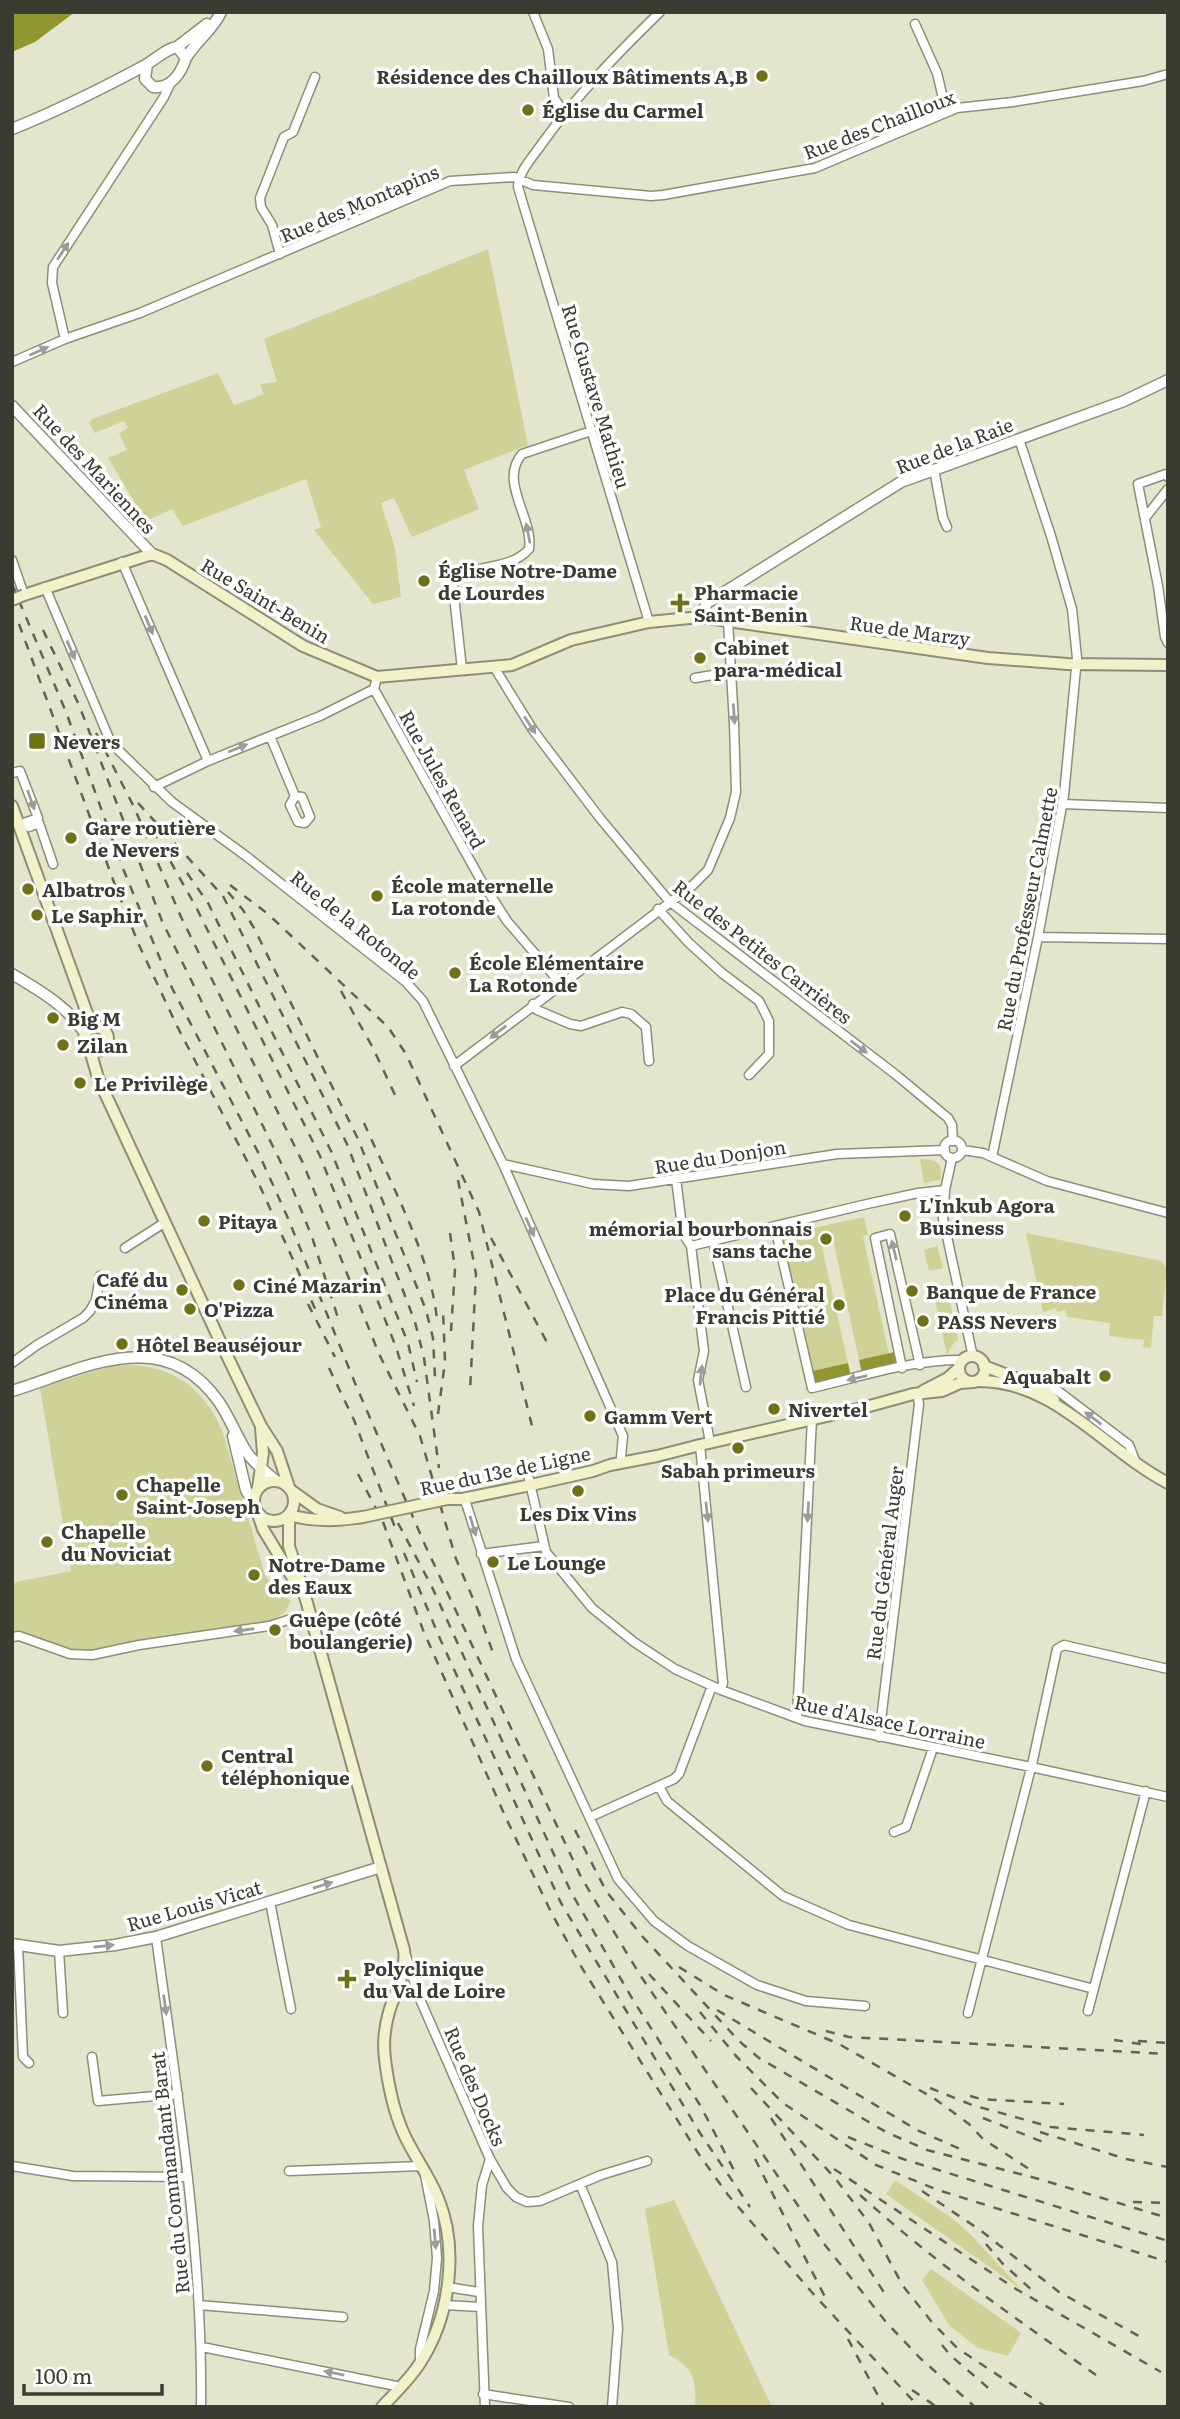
<svg xmlns="http://www.w3.org/2000/svg" width="1180" height="2419" viewBox="0 0 1180 2419" font-family="Literata,serif">
<style>
.green{fill:#ced297}
.water{fill:#92962f}
.lines{fill:none;stroke-linecap:round;stroke-linejoin:round}
.minor-casing{stroke:#8d8e78;stroke-width:11}
.tertiary-casing{stroke:#8d8e78;stroke-width:13}
.secondary-casing{stroke:#8d8e78;stroke-width:14}
.minor{stroke:#fff;stroke-width:8}
.tertiary{stroke:#fff;stroke-width:10}
.secondary{stroke:#f1f2c9;stroke-width:10}
.rail{stroke:#626356;stroke-width:2.5;stroke-dasharray:9 9;stroke-linecap:butt}
.secondary-bridge-casing{stroke:#8d8e78;stroke-width:14;stroke-linecap:butt}
.secondary-bridge{stroke:#f1f2c9;stroke-width:10}
.oneway{fill:#9c9d98}
.poi-dot{fill:#6e7116;stroke:#fff;stroke-width:2.5}
.labels{text-anchor:middle;dominant-baseline:central;stroke-width:7;stroke-linejoin:round;paint-order:stroke}
.poi-label{font-size:19px;font-weight:bold;fill:#3a3b31;stroke:#fff;text-anchor:start}
.street-label{font-size:19px;fill:#3a3b31;stroke:#fff}
</style>
<rect width="100%" height="100%" fill="#e3e5cd"/>
<path class="green" d="M 488,249 L 528,445 L 464,470 L 479,509 L 412,537 L 394,498 L 381,503 L 395,548 L 401,597 L 373,604 L 314,530 L 321,527 L 306,479 L 183,526 L 172,509 L 146,521 L 108,458 L 127,450 L 119,433 L 128,428 L 124,421 L 95,433 L 89,423 L 92,419 L 218,373 L 234,405 L 264,394 L 260,384 L 277,382 L 264,339 Z
M 920,1159 C 935,1159 945,1163 940,1180 L 924,1183 Z
M 864,1217 L 868,1235 L 863,1236 L 889,1354 L 859,1360 L 832,1235 L 820,1238 L 848,1363 L 808,1372 L 777,1236 Z
M 1026,1233 L 1162,1261 L 1167,1269 L 1162,1316 L 1154,1316 L 1151,1348 L 1143,1347 L 1144,1340 L 1109,1336 L 1110,1323 L 1067,1317 L 1065,1310 L 1057,1312 L 1056,1308 L 1043,1312 Z
M 937,1246 L 943,1268 L 929,1271 L 924,1250 Z
M 949,1296 L 954,1322 L 944,1325 L 942,1321 L 939,1321 L 935,1299 Z
M 955,1324 L 958,1341 L 955,1341 L 947,1355 L 941,1327 Z
M 114,1365 C 167,1362 203,1384 223,1433 L 265,1575 L 277,1591 L 291,1601 L 285,1612 L 272,1621 L 90,1652 L 71,1651 L 19,1631 L 12,1632 L 12,1586 L 16,1582 L 71,1571 L 40,1388 Z
M 895,2180 L 952,2218 L 971,2235 L 1021,2289 L 886,2194 Z
M 674,2200 L 771,2405 L 768,2407 L 695,2407 C 696,2379 694,2368 669,2355 L 645,2209 Z
M 931,2269 L 1021,2333 L 1008,2356 L 978,2348 L 949,2325 L 922,2280 Z"/>
<path class="water" d="M 12,12 L 75,12 L 35,42 L 12,52 Z
M 899,1351 L 902,1365 L 862,1374 L 859,1360 Z
M 848,1363 L 851,1377 L 811,1385 L 808,1372 Z"/>
<g class="lines">
<g class="minor-casing">
<path id="minor" d="M 533,12 L 548,49 L 554,98 L 564,112
M 915,24 L 937,73 L 946,111
M 280,254 L 272,225 L 261,207 L 260,198 L 284,137 L 293,132 L 315,77
M 65,339 L 52,283 L 53,267 L 164,97 L 171,82
M 12,362 L 65,339 L 140,313 L 450,181 L 514,177 L 533,185 L 651,196 L 663,195 L 815,168 L 957,108 L 1013,102 L 1143,81 L 1168,74
M 934,469 L 943,518 L 947,527
M 1168,477 L 1166,474 L 1138,484 L 1158,586 L 1165,637 L 1168,643
M 1145,518 L 1168,489
M 12,560 L 24,595
M 122,562 L 208,761
M 45,587 L 111,743 L 172,802 L 246,856 L 406,982 L 423,1001 L 503,1164 L 623,1436 L 621,1457
M 649,622 L 518,187 C 519,171 532,158 541,145 C 576,96 617,54 660,12
M 494,667 L 533,730 L 599,817 L 669,901 L 895,1074 L 948,1118 L 952,1125 L 953,1141
M 462,669 L 453,587 L 454,578 C 477,564 511,570 529,549 C 534,518 498,482 522,454 L 591,431
M 695,678 L 731,672
M 374,689 L 482,882 L 507,921 L 561,984
M 270,736 L 295,796 L 290,805 L 298,822 L 305,823 L 310,817 L 302,797 L 295,796
M 12,773 L 20,771 L 38,818 L 18,825
M 154,787 L 208,761 L 320,716 L 374,689 L 377,677
M 1063,804 L 1168,808
M 29,827 L 39,823 L 53,864
M 658,909 L 689,943 L 722,973 L 759,1001 L 769,1021 L 769,1054 L 749,1075
M 1038,937 L 1168,939
M 533,1004 L 537,1010 L 570,1024 L 581,1026 L 622,1012 L 631,1014 L 646,1027 L 649,1061
M 454,1066 L 693,885 L 708,870 L 730,818 L 736,792 L 734,723 L 728,621
M944 1149a9 9 0 1 1 18 0a9 9 0 1 1-18 0Z
M 962,1150 L 983,1153 L 1047,1181 L 1168,1213
M 992,1157 L 1038,937 L 1064,795 L 1077,658 L 1072,609 L 1051,536 L 1019,439
M 952,1158 L 945,1190 L 943,1218 L 973,1357
M 503,1164 L 593,1184 L 629,1186 L 837,1154 L 945,1150
M 676,1179 L 683,1234 L 691,1246 L 704,1351 L 698,1380 L 710,1442
M 775,1227 L 812,1388 C 860,1377 913,1359 963,1360
M 713,1241 L 746,1387
M 691,1246 L 867,1204 L 918,1193 L 945,1190
M 125,1248 L 164,1223
M 12,1363 L 37,1345 L 83,1318 L 90,1311 L 96,1300 L 100,1276
M 902,1368 L 875,1238 L 890,1234 L 920,1365
M 1043,1387 L 1058,1391 L 1129,1445 L 1136,1463
M 700,1445 L 723,1683 L 721,1690
M 529,1479 L 546,1552 L 592,1608 L 634,1642 L 675,1669 L 721,1690 L 805,1721 L 1031,1767 L 1168,1797
M 462,1499 L 466,1503 L 516,1659 L 618,1879 L 654,1921 L 688,1946 L 757,1985 L 806,2001 L 865,2006
M 481,1554 L 544,1546
M 12,1637 L 19,1636 L 70,1654 L 92,1655 L 139,1645 L 269,1626 L 310,1613
M 797,1718 L 812,1419
M 879,1737 L 919,1404 L 917,1393
M 659,1786 L 667,1801 L 783,1896 L 849,1925 L 1094,1989
M 590,1817 L 674,1779 L 679,1774 L 712,1686
M 894,1832 L 906,1827 L 933,1748
M 270,1902 L 291,2009
M 156,1937 C 177,2093 203,2249 201,2407
M 18,1944 L 23,2057 L 29,2063
M 59,1951 L 63,2013
M 406,1956 L 419,1997 L 490,2159 L 482,2185 L 478,2226 L 485,2407
M 1088,2011 L 1146,1791
M 968,2013 L 1033,1760 L 1057,1649 L 1064,1645 L 1168,1669
M 92,2057 L 98,2101 L 178,2094
M 490,2159 L 507,2188 L 516,2197 L 527,2202 L 540,2201 L 601,2175 L 647,2161
M 12,2166 L 73,2176 L 188,2177
M 289,2171 L 421,2166
M 580,2184 L 612,2262 L 618,2328 L 612,2407
M 447,2287 L 479,2292
M 199,2305 L 343,2317
M 445,2305 L 480,2307
M 202,2347 L 401,2387
M 420,2362 L 420,2349 L 434,2291 L 437,2258 L 434,2221 L 425,2175
M 483,2394 L 569,2407"/>
</g>
<g class="tertiary-casing">
<path id="tertiary" d="M 177,47 L 207,24
M 186,58 C 196,41 213,30 221,12
M 12,129 C 57,111 101,89 144,66 C 155,60 165,49 177,47 L 186,58 C 181,73 171,89 153,87 L 145,79 L 147,64
M 12,406 L 152,554
M 700,617 L 707,603 L 901,482 L 1124,401 L 1168,380
M 12,974 C 40,991 66,1005 85,1033
M 12,1391 C 84,1369 163,1322 219,1402 C 230,1418 237,1438 248,1454 C 255,1464 266,1472 275,1480
M 233,1436 L 246,1490 L 253,1502
M 12,1944 L 59,1951 L 115,1945 L 156,1937 L 381,1867"/>
</g>
<g class="secondary-casing">
<path id="secondary" d="M 24,595 L 152,554 L 167,560 L 303,646 L 377,677 L 512,665 L 571,640 L 649,622 L 700,617 L 988,658 L 1068,664 L 1168,665
M 12,806 L 92,1027
M84 1039a12 12 0 1 1 24 0a12 12 0 1 1-24 0Z
M 90,1050 L 98,1078 L 220,1341 L 261,1426 L 277,1451 L 289,1487
M959 1369a13 13 0 1 1 26 0a13 13 0 1 1-26 0Z
M 984,1366 L 1044,1389 L 1054,1400
M 977,1381 C 1055,1380 1103,1449 1168,1483
M 923,1391 L 948,1378 L 959,1368
M254 1501a20 20 0 1 1 40 0a20 20 0 1 1-40 0Z
M 258,1488 L 263,1453 L 261,1428
M 292,1491 L 317,1509 L 340,1517
M 447,1499 L 462,1499 L 531,1485 L 593,1471 L 610,1465 L 657,1456 L 700,1445 L 866,1407 L 913,1394 L 942,1391 L 960,1383 L 974,1382
M 258,1514 L 263,1529 L 297,1585
M 363,1517 C 337,1521 314,1522 289,1515 L 289,1546 L 307,1603 L 404,1950 C 407,1973 395,1991 389,2012 C 385,2026 383,2044 385,2059 C 388,2084 393,2109 403,2132 C 413,2155 429,2175 438,2198 C 459,2249 450,2317 420,2363 C 410,2379 395,2393 382,2407"/>
</g>
<use href="#minor" class="minor"/>
<use href="#tertiary" class="tertiary"/>
<use href="#secondary" class="secondary"/>
<path class="rail" d="M 12,584 L 66,712 L 122,866 L 172,988 L 259,1154 L 287,1216 L 355,1383 L 425,1545 L 581,1877 L 640,1975 L 825,2245 L 886,2322 L 920,2358 L 975,2407
M 19,624 L 115,885 L 139,945 L 177,1026 L 259,1184 L 316,1311
M 43,630 L 79,705 L 162,921 L 287,1175 L 312,1237 L 338,1318
M 96,733 L 134,807 L 181,917 L 303,1163 L 379,1354 L 420,1436 L 456,1559 L 480,1615
M 138,803 L 223,896 L 347,1144 L 415,1322 L 424,1358 L 439,1468
M 153,830 L 197,909 L 320,1156 L 396,1347 L 414,1406
M 187,873 L 208,903 L 331,1151 L 408,1343 L 417,1382
M 230,885 L 268,914 L 388,1027 L 406,1054 L 479,1212 L 533,1430
M 228,892 L 243,910 L 254,928 L 358,1139 L 426,1310 L 433,1338 L 435,1377
M 341,991 L 373,1048 L 395,1095
M 364,1123 C 390,1182 431,1256 437,1320
M 458,1180 L 476,1274 L 470,1391
M 450,1233 L 455,1269 L 451,1331
M 491,1238 L 549,1346
M 308,1304 L 335,1357
M 329,1368 L 354,1420 L 396,1530
M 438,1414 L 445,1362 L 443,1310
M 358,1474 L 383,1522 L 423,1630 L 506,1818 L 552,1914 L 582,1968 L 698,2153 L 728,2195 L 816,2297 L 919,2407
M 398,1523 L 432,1587 L 571,1892 L 633,2000 L 700,2105 L 736,2174
M 404,1553 L 441,1641 L 561,1903 L 700,2133 L 750,2207
M 477,1608 L 493,1653
M 575,1830 L 606,1891 L 642,1936 L 739,2041 L 759,2058 L 886,2132 L 927,2150 L 1039,2179 L 1168,2218
M 679,1967 L 724,1995 L 839,2044 L 935,2099 L 969,2124 L 983,2139 L 1032,2171
M 649,1974 L 711,2041
M 717,2010 L 917,2130 L 967,2152
M 700,2012 L 736,2056 L 783,2103 L 876,2165 L 938,2190 L 1168,2262
M 826,2031 L 849,2037 L 1168,2054
M 1114,2040 L 1147,2045
M 1138,2041 L 1168,2043
M 751,2088 L 835,2178 L 869,2223 L 903,2286 L 931,2321 L 957,2348 L 1046,2407
M 930,2088 L 972,2105 L 1051,2127 L 1144,2135
M 970,2096 L 981,2099 L 1064,2104
M 771,2118 L 885,2294
M 983,2118 L 1048,2144
M 1040,2132 L 1126,2159 L 1168,2167
M 848,2137 L 903,2159 L 1168,2241
M 755,2159 L 826,2299
M 834,2169 L 1016,2289 L 1161,2372
M 922,2191 L 980,2230 L 1059,2292 L 1146,2340
M 860,2195 C 934,2262 1015,2318 1096,2375
M 1133,2202 L 1168,2203
M 986,2244 L 1003,2264 L 1033,2291
M 848,2339 L 884,2407
M 942,2345 L 950,2355 L 993,2392
M 912,2390 L 937,2407"/>
<g class="secondary-bridge-casing">
<path id="secondary-bridge" d="M 12,600 L 24,595
M 363,1517 L 447,1499"/>
</g>
<use href="#secondary-bridge" class="secondary-bridge"/>
</g>
<defs><path id="oneway-solid" d="M-6-.8H1V-3.2L6.5 0L1 3.2V.8H-6Z" transform="scale(1.75)"/></defs>
<g class="oneway">
<use href="#oneway-solid" transform="translate(63 251) rotate(-57)"/>
<use href="#oneway-solid" transform="translate(39 351) rotate(-24)"/>
<use href="#oneway-solid" transform="translate(528 533) rotate(-101)"/>
<use href="#oneway-solid" transform="translate(149 625) rotate(67)"/>
<use href="#oneway-solid" transform="translate(71 650) rotate(67)"/>
<use href="#oneway-solid" transform="translate(734 714) rotate(86)"/>
<use href="#oneway-solid" transform="translate(530 725) rotate(57)"/>
<use href="#oneway-solid" transform="translate(238 748) rotate(-22)"/>
<use href="#oneway-solid" transform="translate(31 800) rotate(70)"/>
<use href="#oneway-solid" transform="translate(498 1032) rotate(142)"/>
<use href="#oneway-solid" transform="translate(859 1047) rotate(37)"/>
<use href="#oneway-solid" transform="translate(530 1227) rotate(66)"/>
<use href="#oneway-solid" transform="translate(894 1250) rotate(-103)"/>
<use href="#oneway-solid" transform="translate(701 1375) rotate(-84)"/>
<use href="#oneway-solid" transform="translate(857 1378) rotate(167)"/>
<use href="#oneway-solid" transform="translate(1093 1418) rotate(-143)"/>
<use href="#oneway-solid" transform="translate(707 1512) rotate(84)"/>
<use href="#oneway-solid" transform="translate(808 1512) rotate(93)"/>
<use href="#oneway-solid" transform="translate(473 1526) rotate(73)"/>
<use href="#oneway-solid" transform="translate(244 1630) rotate(172)"/>
<use href="#oneway-solid" transform="translate(323 1885) rotate(-17)"/>
<use href="#oneway-solid" transform="translate(104 1946) rotate(-6)"/>
<use href="#oneway-solid" transform="translate(165 2005) rotate(82)"/>
<use href="#oneway-solid" transform="translate(435 2239) rotate(85)"/>
<use href="#oneway-solid" transform="translate(334 2373) rotate(-169)"/>
</g>
<g class="poi-dot">
<circle cx="762" cy="76" r="7"/>
<circle cx="528" cy="110" r="7"/>
<circle cx="424" cy="581" r="7"/>
<path d="M676.5 592.5h7v7h7v7h-7v7h-7v-7h-7v-7h7z"/>
<circle cx="700" cy="658" r="7"/>
<rect x="28" y="732" width="18" height="18" rx="3.5"/>
<circle cx="71" cy="838" r="7"/>
<circle cx="28" cy="889" r="7"/>
<circle cx="377" cy="896" r="7"/>
<circle cx="37" cy="915" r="7"/>
<circle cx="455" cy="973" r="7"/>
<circle cx="53" cy="1018" r="7"/>
<circle cx="63" cy="1045" r="7"/>
<circle cx="80" cy="1083" r="7"/>
<circle cx="905" cy="1216" r="7"/>
<circle cx="204" cy="1221" r="7"/>
<circle cx="826" cy="1239" r="7"/>
<circle cx="239" cy="1285" r="7"/>
<circle cx="182" cy="1290" r="7"/>
<circle cx="912" cy="1291" r="7"/>
<circle cx="839" cy="1305" r="7"/>
<circle cx="190" cy="1309" r="7"/>
<circle cx="923" cy="1321" r="7"/>
<circle cx="122" cy="1344" r="7"/>
<circle cx="1105" cy="1376" r="7"/>
<circle cx="774" cy="1409" r="7"/>
<circle cx="590" cy="1416" r="7"/>
<circle cx="738" cy="1448" r="7"/>
<circle cx="578" cy="1491" r="7"/>
<circle cx="122" cy="1495" r="7"/>
<circle cx="47" cy="1542" r="7"/>
<circle cx="493" cy="1562" r="7"/>
<circle cx="254" cy="1575" r="7"/>
<circle cx="275" cy="1630" r="7"/>
<circle cx="207" cy="1766" r="7"/>
<path d="M343.5 1968.5h7v7h7v7h-7v7h-7v-7h-7v-7h7z"/>
</g>
<g class="labels">
<g class="poi-label">
<text x="748" y="76" text-anchor="end">Résidence des Chailloux Bâtiments A,B</text>
<text x="542" y="110">Église du Carmel</text>
<text x="438" y="570">Église Notre-Dame<tspan x="438" dy="22">de Lourdes</tspan></text>
<text x="694" y="592">Pharmacie<tspan x="694" dy="22">Saint-Benin</tspan></text>
<text x="714" y="647">Cabinet<tspan x="714" dy="22">para-médical</tspan></text>
<text x="53" y="741">Nevers</text>
<text x="85" y="827">Gare routière<tspan x="85" dy="22">de Nevers</tspan></text>
<text x="391" y="885">École maternelle<tspan x="391" dy="22">La rotonde</tspan></text>
<text x="42" y="889">Albatros</text>
<text x="51" y="915">Le Saphir</text>
<text x="469" y="962">École Elémentaire<tspan x="469" dy="22">La Rotonde</tspan></text>
<text x="67" y="1018">Big M</text>
<text x="77" y="1045">Zilan</text>
<text x="94" y="1083">Le Privilège</text>
<text x="919" y="1205">L'Inkub Agora<tspan x="919" dy="22">Business</tspan></text>
<text x="218" y="1221">Pitaya</text>
<text x="812" y="1228" text-anchor="end">mémorial bourbonnais<tspan x="812" dy="22">sans tache</tspan></text>
<text x="168" y="1279" text-anchor="end">Café du<tspan x="168" dy="22">Cinéma</tspan></text>
<text x="253" y="1285">Ciné Mazarin</text>
<text x="926" y="1291">Banque de France</text>
<text x="825" y="1294" text-anchor="end">Place du Général<tspan x="825" dy="22">Francis Pittié</tspan></text>
<text x="204" y="1309">O'Pizza</text>
<text x="937" y="1321">PASS Nevers</text>
<text x="136" y="1344">Hôtel Beauséjour</text>
<text x="1091" y="1376" text-anchor="end">Aquabalt</text>
<text x="788" y="1409">Nivertel</text>
<text x="604" y="1416">Gamm Vert</text>
<text x="738" y="1470" text-anchor="middle">Sabah primeurs</text>
<text x="136" y="1484">Chapelle<tspan x="136" dy="22">Saint-Joseph</tspan></text>
<text x="578" y="1513" text-anchor="middle">Les Dix Vins</text>
<text x="61" y="1531">Chapelle<tspan x="61" dy="22">du Noviciat</tspan></text>
<text x="507" y="1562">Le Lounge</text>
<text x="268" y="1564">Notre-Dame<tspan x="268" dy="22">des Eaux</tspan></text>
<text x="289" y="1619">Guêpe (côté<tspan x="289" dy="22">boulangerie)</tspan></text>
<text x="221" y="1755">Central<tspan x="221" dy="22">téléphonique</tspan></text>
<text x="363" y="1968">Polyclinique<tspan x="363" dy="22">du Val de Loire</tspan></text>
</g>
<g class="street-label">
<text transform="translate(879 124) rotate(-21)">Rue des Chailloux</text>
<text transform="translate(359 203) rotate(-23)">Rue des Montapins</text>
<text transform="translate(597 396) rotate(73)">Rue Gustave Mathieu</text>
<text transform="translate(954 445) rotate(-21)">Rue de la Raie</text>
<text transform="translate(95 468) rotate(47)">Rue des Mariennes</text>
<text transform="translate(266 600) rotate(31)">Rue Saint-Benin</text>
<text transform="translate(910 630) rotate(8)">Rue de Marzy</text>
<text transform="translate(443 779) rotate(61)">Rue Jules Renard</text>
<text transform="translate(1026 909) rotate(-79)">Rue du Professeur Calmette</text>
<text transform="translate(356 924) rotate(39)">Rue de la Rotonde</text>
<text transform="translate(763 951) rotate(38)">Rue des Petites Carrières</text>
<text transform="translate(720 1156) rotate(-9)">Rue du Donjon</text>
<text transform="translate(505 1470) rotate(-12)">Rue du 13e de Ligne</text>
<text transform="translate(884 1563) rotate(-83)">Rue du Général Auger</text>
<text transform="translate(890 1721) rotate(12)">Rue d'Alsace Lorraine</text>
<text transform="translate(194 1905) rotate(-16)">Rue Louis Vicat</text>
<text transform="translate(476 2086) rotate(67)">Rue des Docks</text>
<text transform="translate(169 2173) rotate(-96)">Rue du Commandant Barat</text>
</g>
</g>
<rect width="1180" height="2419" fill="none" stroke="#3a3b31" stroke-width="28"/>
<path d="M24 2384v10h138v-10" fill="none" stroke="#3a3b31" stroke-width="3.5"/>
<text x="35" y="2384" font-size="21" fill="#3a3b31" stroke="#ffffff" stroke-width="5" paint-order="stroke">100 m</text>
</svg>
